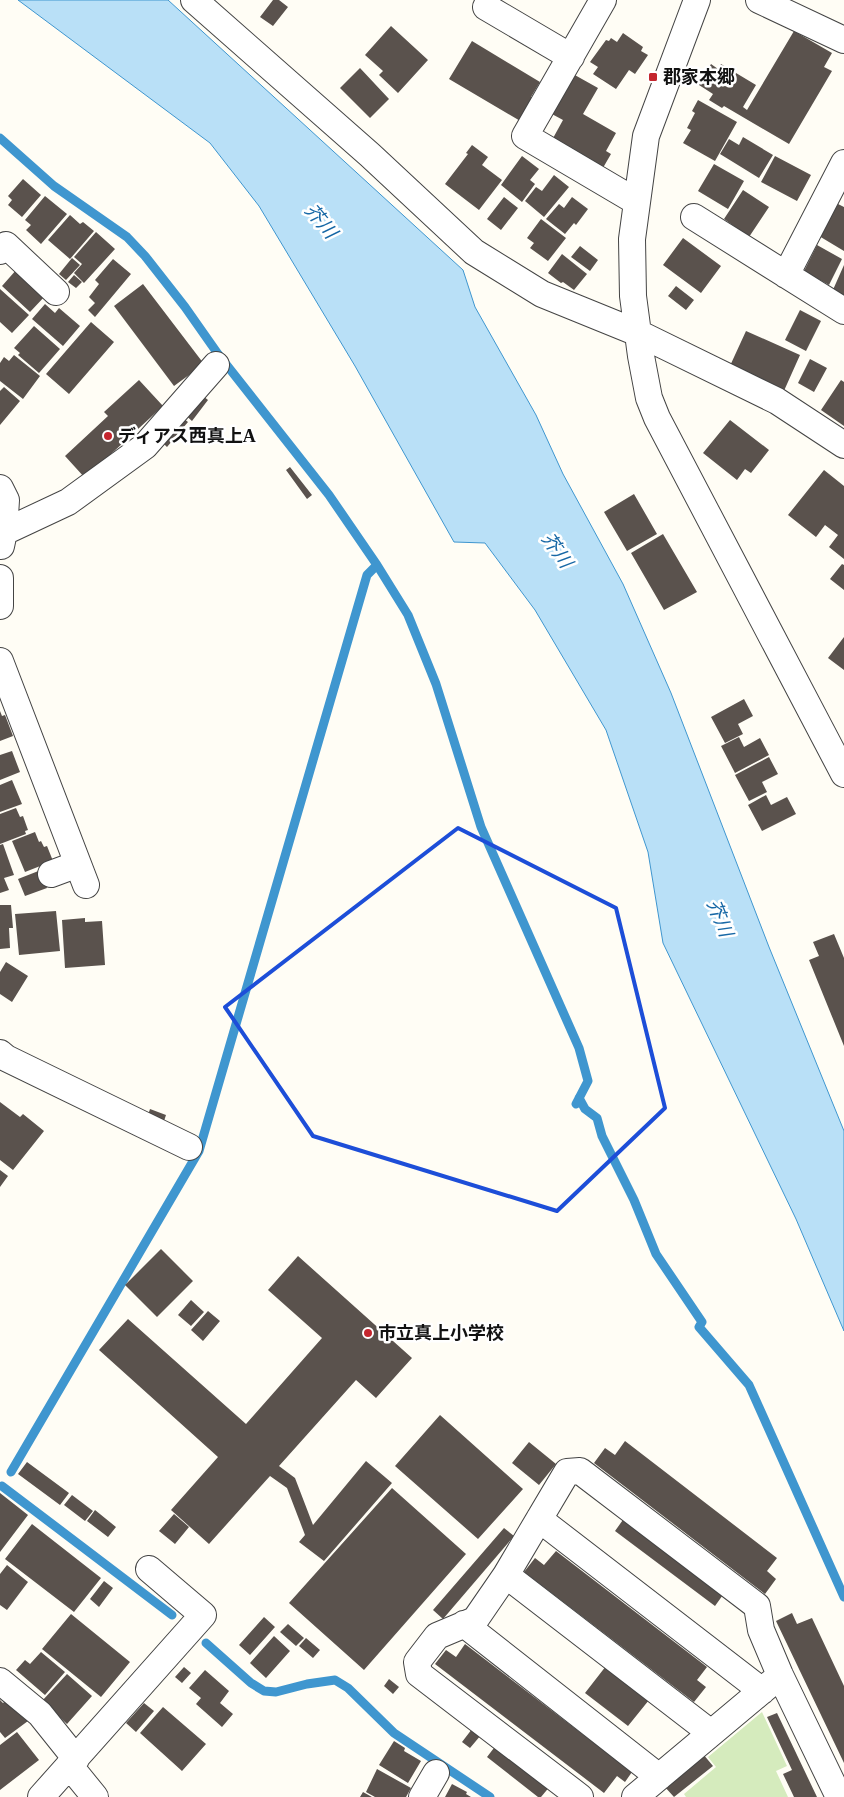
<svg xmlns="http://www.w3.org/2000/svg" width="844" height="1797" viewBox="0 0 844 1797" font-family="'Times New Roman','Noto Sans JP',serif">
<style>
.green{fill:#d5ebbd}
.water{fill:#b9e0f7;stroke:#3f96cf}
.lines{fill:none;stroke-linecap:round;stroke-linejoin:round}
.stream{stroke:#3f96cf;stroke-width:9}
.building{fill:#5a524d}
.minor-casing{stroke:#444;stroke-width:28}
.minor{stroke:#fff;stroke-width:26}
.marked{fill:none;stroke:#1d4ed8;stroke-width:4;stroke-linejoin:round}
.poi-dot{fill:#c4262e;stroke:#fff;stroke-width:2}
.labels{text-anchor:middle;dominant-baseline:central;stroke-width:5;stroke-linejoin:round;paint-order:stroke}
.poi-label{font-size:18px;font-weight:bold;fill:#111;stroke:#fff;text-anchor:start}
.water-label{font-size:19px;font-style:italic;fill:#1768a6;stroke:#fff}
</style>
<rect width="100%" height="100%" fill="#fffdf5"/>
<path class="green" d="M 762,1712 L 787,1766 L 776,1771 L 788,1797 L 686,1797 L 684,1794 L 716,1767 L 708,1757 Z"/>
<path class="water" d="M 18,0 L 168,0 L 463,270 L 475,307 L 536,415 L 563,474 L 623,584 L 671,693 L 769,947 L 844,1131 L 844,1331 L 796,1219 L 663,943 L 648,852 L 606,730 L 535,610 L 485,543 L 454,542 L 355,366 L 259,206 L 210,143 Z"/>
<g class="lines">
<path class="stream" d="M 0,138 L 54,186 L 127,237 L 145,256 L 185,307 L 218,354 L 329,495 L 377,565 L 408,615 L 436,684 L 481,827 L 579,1048 L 588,1081 L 576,1104
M 579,1098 L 585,1109 L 597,1118 L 602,1136 L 634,1200 L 656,1254 L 702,1322 L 699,1327 L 749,1385 L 844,1597
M 11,1472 L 199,1151 L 367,575 L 377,565
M 2,1486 L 172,1615
M 206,1643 L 251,1683 L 264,1691 L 276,1692 L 307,1684 L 335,1680 L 348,1688 L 394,1733 L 490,1797"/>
</g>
<path class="building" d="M 273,0 L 279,0 L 288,7 L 273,26 L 260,17 Z
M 391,26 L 428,60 L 398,93 L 379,75 L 383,71 L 365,55 Z
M 794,31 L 832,53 L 824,67 L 832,71 L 789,144 L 724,106 L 722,108 L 709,100 L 713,94 L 699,85 L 711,64 L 718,69 L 721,64 L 756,85 L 743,107 L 747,110 Z
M 623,33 L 643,47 L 641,51 L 648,55 L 635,74 L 629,70 L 616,89 L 593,74 L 598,67 L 590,62 L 606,40 L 609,41 L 611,38 L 617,42 Z
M 472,41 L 540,82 L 531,97 L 536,100 L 522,122 L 449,79 Z
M 360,68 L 389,99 L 370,118 L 340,88 Z
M 573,74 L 598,88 L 583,114 L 616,133 L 606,151 L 611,154 L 600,173 L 552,140 L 563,120 L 550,113 Z
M 698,100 L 737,122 L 715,161 L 683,143 L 691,130 L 687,128 L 695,113 L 692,111 Z
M 743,137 L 773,155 L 759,178 L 720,154 L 729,139 L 739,145 Z
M 472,145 L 488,157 L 482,165 L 502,180 L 479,210 L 445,184 L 468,154 L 466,153 Z
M 522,156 L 539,169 L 530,180 L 535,184 L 522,202 L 501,185 Z
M 775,156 L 811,175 L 797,201 L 761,182 Z
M 714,164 L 744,181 L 728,209 L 698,191 Z
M 554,175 L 569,187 L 544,217 L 525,201 L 536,187 L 542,191 Z
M 23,179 L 41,195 L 22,217 L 8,205 L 12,200 L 8,196 Z
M 743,190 L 769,207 L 749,237 L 724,219 Z
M 45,196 L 67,214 L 41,244 L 26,230 L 31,225 L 25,220 Z
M 504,197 L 518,208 L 501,230 L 487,219 Z
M 572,197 L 588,209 L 576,225 L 574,223 L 565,234 L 546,219 L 559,204 L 564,208 Z
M 838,204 L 844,207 L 844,251 L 819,236 Z
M 70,215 L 80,224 L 83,222 L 94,231 L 70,259 L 48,240 Z
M 541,219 L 566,238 L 548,261 L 530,248 L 534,243 L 527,238 Z
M 96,232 L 115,249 L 84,283 L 74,273 L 82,264 L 74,257 Z
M 683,238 L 721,266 L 701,293 L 663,265 Z
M 817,245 L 842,259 L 829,285 L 804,271 Z
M 580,246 L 598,260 L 590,271 L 571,257 Z
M 562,254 L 587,274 L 574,290 L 563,282 L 561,283 L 548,273 Z
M 72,258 L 80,265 L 66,280 L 59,274 Z
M 113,259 L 131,274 L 95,317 L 88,310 L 95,303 L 89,297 L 99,284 L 95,280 Z
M 844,265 L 844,298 L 832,292 Z
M 17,269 L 46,295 L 30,312 L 2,286 Z
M 74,275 L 82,282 L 76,288 L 68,282 Z
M 143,284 L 204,364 L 174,386 L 114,306 Z
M 676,286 L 694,300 L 686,310 L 668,296 Z
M 0,289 L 29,315 L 12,333 L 0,322 Z
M 45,304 L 55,313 L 59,308 L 80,326 L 63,346 L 32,319 Z
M 800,310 L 821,321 L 806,351 L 785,340 Z
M 91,322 L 114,342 L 69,394 L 46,374 Z
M 34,326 L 60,349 L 39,373 L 18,355 L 20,353 L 14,348 Z
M 746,331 L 800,355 L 783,393 L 729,368 Z
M 14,355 L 40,376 L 23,399 L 0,381 L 0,363 L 4,357 L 9,361 Z
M 810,359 L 827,368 L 814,392 L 798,383 Z
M 139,380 L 163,406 L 85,478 L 65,456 L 108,416 L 104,412 Z
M 841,380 L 844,382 L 844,426 L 821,410 Z
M 4,387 L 20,401 L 0,425 L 0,391 Z
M 198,392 L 208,400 L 192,421 L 182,412 Z
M 179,415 L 188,422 L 167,447 L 158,438 Z
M 730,420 L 769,450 L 751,473 L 745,469 L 737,480 L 703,453 Z
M 290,467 L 312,495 L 307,499 L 286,470 Z
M 824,470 L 844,486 L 844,559 L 829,547 L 838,535 L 825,525 L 816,537 L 788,515 Z
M 634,494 L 657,534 L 627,551 L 604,512 Z
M 663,534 L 697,592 L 664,610 L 631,553 Z
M 842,564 L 844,565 L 844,590 L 830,579 Z
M 844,637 L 844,670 L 828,658 Z
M 744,699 L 753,716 L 738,724 L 743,734 L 725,743 L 711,717 Z
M 0,711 L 2,716 L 5,715 L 13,736 L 0,741 Z
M 739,737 L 744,747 L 760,738 L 769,755 L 735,773 L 721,746 Z
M 12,751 L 20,772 L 0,780 L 0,755 Z
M 769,757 L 778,774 L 762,782 L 767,792 L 749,801 L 735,775 Z
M 12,780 L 22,804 L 0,812 L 0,785 Z
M 766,795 L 771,805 L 787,797 L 796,814 L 762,831 L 748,805 Z
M 16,808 L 20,817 L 23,816 L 28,830 L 25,831 L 26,834 L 0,844 L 0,814 Z
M 35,832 L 39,842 L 41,841 L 44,847 L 47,846 L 53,861 L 25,872 L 12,841 Z
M 3,844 L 14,875 L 4,878 L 9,890 L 0,893 L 0,845 Z
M 41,870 L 47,888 L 25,896 L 18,879 Z
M 0,905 L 11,905 L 13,928 L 9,928 L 10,948 L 0,949 Z
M 56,911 L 60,951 L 19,955 L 15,914 Z
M 85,918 L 85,922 L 102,921 L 105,965 L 65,968 L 62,920 Z
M 834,934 L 844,958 L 844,1046 L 809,960 L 819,956 L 813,942 Z
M 6,962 L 28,976 L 12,1002 L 0,994 L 0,972 Z
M 0,1102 L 20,1117 L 23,1114 L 44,1131 L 13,1170 L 0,1160 Z
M 150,1109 L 166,1115 L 162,1127 L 146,1121 Z
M 0,1170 L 8,1176 L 0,1187 Z
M 161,1249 L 193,1281 L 157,1317 L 125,1285 Z
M 298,1256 L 412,1358 L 376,1398 L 356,1380 L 279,1466 L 295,1478 L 313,1525 L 366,1461 L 392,1483 L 324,1561 L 299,1542 L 305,1535 L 287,1488 L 270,1476 L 209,1544 L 171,1510 L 218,1457 L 99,1350 L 128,1319 L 246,1424 L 322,1338 L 268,1290 Z
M 191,1300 L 204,1312 L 191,1326 L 178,1315 Z
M 208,1311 L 220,1321 L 203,1341 L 191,1330 Z
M 440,1415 L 523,1489 L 478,1539 L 395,1466 Z
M 625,1441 L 777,1558 L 767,1571 L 776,1579 L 765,1594 L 594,1463 L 605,1448 L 615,1455 Z
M 529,1442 L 556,1464 L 539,1485 L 512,1463 Z
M 27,1462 L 69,1493 L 60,1505 L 18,1474 Z
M 392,1488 L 466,1554 L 364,1670 L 289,1603 Z
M 0,1493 L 28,1515 L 0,1552 Z
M 72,1495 L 93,1511 L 85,1521 L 64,1505 Z
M 95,1510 L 116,1527 L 108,1537 L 87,1521 Z
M 174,1514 L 189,1527 L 175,1544 L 159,1531 Z
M 625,1517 L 725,1592 L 715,1606 L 615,1531 Z
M 32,1524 L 101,1578 L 74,1612 L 5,1559 Z
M 504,1528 L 514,1536 L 443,1619 L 433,1610 Z
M 556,1551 L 707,1667 L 697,1680 L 706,1687 L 694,1702 L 524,1572 L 535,1558 L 544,1565 Z
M 7,1565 L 28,1582 L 7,1610 L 0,1605 L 0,1574 Z
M 104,1581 L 113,1588 L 99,1607 L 90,1599 Z
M 792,1613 L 797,1624 L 812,1618 L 844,1686 L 844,1763 L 776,1621 Z
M 71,1614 L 130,1662 L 101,1697 L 42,1649 Z
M 264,1617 L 275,1627 L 250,1655 L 239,1645 Z
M 288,1624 L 304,1638 L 296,1646 L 280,1632 Z
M 274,1636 L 290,1651 L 266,1678 L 250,1663 Z
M 306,1638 L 320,1650 L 313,1658 L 299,1646 Z
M 465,1644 L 632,1772 L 625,1782 L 617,1776 L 604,1793 L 435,1664 L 446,1650 L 456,1657 Z
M 41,1652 L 65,1672 L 45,1695 L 16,1670 L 25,1660 L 30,1664 Z
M 606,1666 L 649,1700 L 628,1726 L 585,1693 Z
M 184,1667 L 191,1673 L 182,1683 L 175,1677 Z
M 205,1670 L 229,1691 L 220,1703 L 233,1714 L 222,1727 L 196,1704 L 201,1698 L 189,1688 Z
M 67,1674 L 92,1696 L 67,1724 L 42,1701 Z
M 389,1679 L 399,1687 L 393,1694 L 384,1686 Z
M 10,1697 L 28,1721 L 5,1738 L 0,1732 L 0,1700 L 3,1703 Z
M 144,1703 L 154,1711 L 136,1732 L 126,1723 Z
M 163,1707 L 206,1744 L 182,1771 L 140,1733 Z
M 777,1713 L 817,1797 L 794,1797 L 783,1774 L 792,1770 L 767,1717 Z
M 472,1729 L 481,1735 L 470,1748 L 462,1742 Z
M 17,1732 L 39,1760 L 0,1790 L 0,1745 Z
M 394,1741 L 405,1748 L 404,1751 L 421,1761 L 408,1783 L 379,1765 Z
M 497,1744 L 551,1785 L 541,1797 L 538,1797 L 487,1757 Z
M 703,1754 L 713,1766 L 674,1797 L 664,1786 Z
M 377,1769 L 411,1788 L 406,1797 L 375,1797 L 366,1792 Z
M 452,1784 L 467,1792 L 466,1794 L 471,1797 L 445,1797 Z
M 363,1792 L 372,1797 L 360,1797 Z"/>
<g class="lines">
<g class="minor-casing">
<path id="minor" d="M 194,0 L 370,155 L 474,252 L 542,294 L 638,333 L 777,401 L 844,445
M 603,0 L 525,136 L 637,202
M 697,0 L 646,136 L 632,239 L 633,296 L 641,356 L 649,398 L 657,418 L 844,774
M 759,0 L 844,40
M 486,7 L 571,57
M 694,217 L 844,311
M 0,251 L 6,245 L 56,292
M 786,275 L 844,163
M 0,488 L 6,500 L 4,532 L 1,546
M 4,532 L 68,502 L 145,446 L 216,365
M 0,578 L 0,606
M 0,661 L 86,885
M 51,874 L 78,864
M 0,1053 L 6,1058 L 189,1147
M 539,1519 L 762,1691
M 506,1575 L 711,1733
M 464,1624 L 659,1777
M 0,1681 L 40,1714 L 76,1759
M 69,1765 L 95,1797
M 41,1797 L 203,1615 L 149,1569
M 422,1797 L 436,1773
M 580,1797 L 419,1674 L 417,1662 L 437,1636 L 475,1620 L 506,1575 L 567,1472 L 580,1471 L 757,1606 L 761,1630 L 780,1675 L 839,1797
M 635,1797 L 776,1679"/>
</g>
<use href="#minor" class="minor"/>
</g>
<path class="marked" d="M 458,828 L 616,908 L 665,1108 L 557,1211 L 313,1136 L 225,1007 Z"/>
<g class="poi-dot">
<rect x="648" y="72" width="10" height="10" rx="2.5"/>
<circle cx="108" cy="436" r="5"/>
<circle cx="368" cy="1333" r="5"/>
</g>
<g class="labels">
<g class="poi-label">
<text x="663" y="77">郡家本郷</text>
<text x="118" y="436">ディアス西真上A</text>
<text x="378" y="1333">市立真上小学校</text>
</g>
<g class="water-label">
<text transform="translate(321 221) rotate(50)">芥川</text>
<text transform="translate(557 550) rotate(55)">芥川</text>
<text transform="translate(720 918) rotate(68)">芥川</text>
</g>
</g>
</svg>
